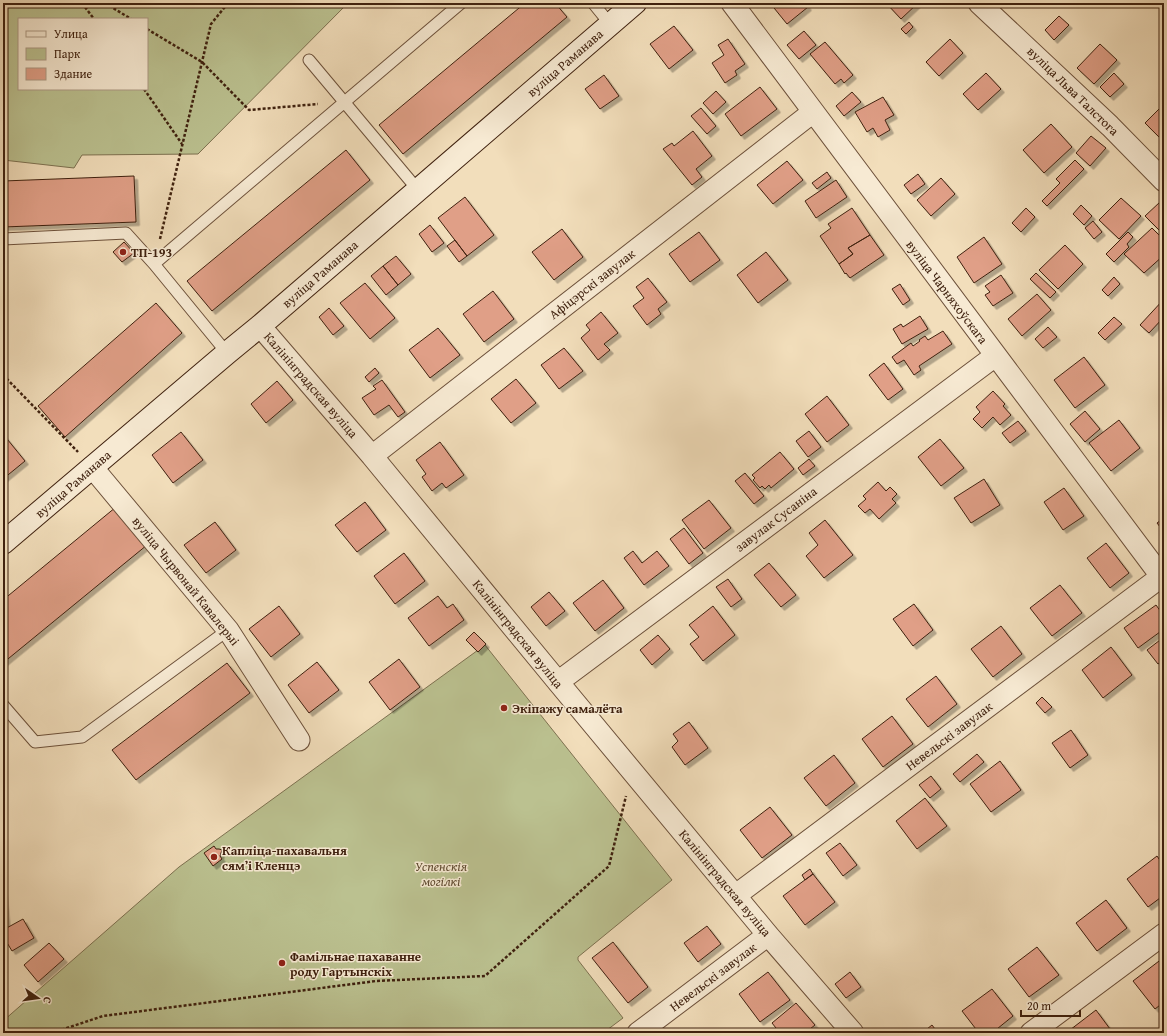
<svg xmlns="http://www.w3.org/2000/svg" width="1167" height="1036" viewBox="0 0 1167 1036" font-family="'Gentium Book Plus',serif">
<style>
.green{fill:#bbc190;stroke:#7d7150;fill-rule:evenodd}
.building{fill:#e09f87;stroke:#3f210f;filter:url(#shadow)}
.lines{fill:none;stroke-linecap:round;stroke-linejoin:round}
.service-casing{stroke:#6c503a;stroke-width:13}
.minor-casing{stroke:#6c503a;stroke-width:23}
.secondary-casing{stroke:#3f210f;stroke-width:24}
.path{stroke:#3f210f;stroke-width:2.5;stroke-dasharray:3 2;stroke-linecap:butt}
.service{stroke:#f7ead3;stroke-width:11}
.minor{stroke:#f7ead3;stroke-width:21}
.secondary{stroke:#f7ead3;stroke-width:22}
.poi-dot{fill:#8f2418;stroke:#f7ead3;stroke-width:1.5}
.labels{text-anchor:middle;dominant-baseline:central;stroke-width:3;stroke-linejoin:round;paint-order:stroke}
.street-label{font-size:13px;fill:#3f210f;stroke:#f7ead3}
.poi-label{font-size:13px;font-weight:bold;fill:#3f210f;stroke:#f7ead3;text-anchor:start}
.park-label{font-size:13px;font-style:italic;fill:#5e492f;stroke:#f7ead3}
</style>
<defs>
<filter id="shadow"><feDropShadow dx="3.5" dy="3.5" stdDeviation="0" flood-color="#0004"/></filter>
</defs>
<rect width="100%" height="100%" fill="#f2debb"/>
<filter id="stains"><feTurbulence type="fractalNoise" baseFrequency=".005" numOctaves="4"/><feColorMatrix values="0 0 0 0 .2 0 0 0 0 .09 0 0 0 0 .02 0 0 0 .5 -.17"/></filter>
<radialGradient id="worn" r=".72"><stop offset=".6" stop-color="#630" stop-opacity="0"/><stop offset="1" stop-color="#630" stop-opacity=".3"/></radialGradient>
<path class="green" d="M 3,3 L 348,3 L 198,154 L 82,155 L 74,168 L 3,160 ZM 19,19 L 147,19 L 147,89 L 19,89 Z
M 485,645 L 672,880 L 578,957 L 578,960 L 623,1018 L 603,1033 L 3,1033 L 3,1021 L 179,867 Z"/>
<path class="building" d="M 525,3 L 555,3 L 567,17 L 403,154 L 379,125 Z
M 770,3 L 805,3 L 808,7 L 787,24 Z
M 886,3 L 918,3 L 901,19 Z
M 1059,16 L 1069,25 L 1054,40 L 1045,30 Z
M 909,22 L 913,27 L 906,34 L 901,29 Z
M 674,26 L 693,50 L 669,69 L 650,44 Z
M 804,31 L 816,45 L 799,59 L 787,45 Z
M 728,39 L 745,64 L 735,71 L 737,75 L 725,83 L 712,63 L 724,55 L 718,45 Z
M 950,39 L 963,53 L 939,76 L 926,62 Z
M 825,42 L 853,75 L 844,83 L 841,79 L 835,84 L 810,54 Z
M 1100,44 L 1117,60 L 1094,84 L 1077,68 Z
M 986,73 L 1001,89 L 978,110 L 963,94 Z
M 1114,73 L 1124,84 L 1110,97 L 1100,87 Z
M 604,75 L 619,96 L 600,109 L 585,89 Z
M 760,87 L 777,109 L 741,136 L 725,114 Z
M 716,91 L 726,102 L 713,114 L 703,103 Z
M 852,92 L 861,102 L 844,116 L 836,106 Z
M 883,97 L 894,115 L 885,120 L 890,130 L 878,137 L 873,128 L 867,132 L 855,112 Z
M 1164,104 L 1164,142 L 1145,123 Z
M 701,108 L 716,126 L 707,134 L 691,116 Z
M 1051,124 L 1072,147 L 1044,173 L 1023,150 Z
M 693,131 L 712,156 L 696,169 L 702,177 L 692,185 L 663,149 L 672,143 L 674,146 Z
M 1091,136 L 1106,148 L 1090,166 L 1076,153 Z
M 346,150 L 370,180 L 212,311 L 187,281 Z
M 1075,160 L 1084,169 L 1047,206 L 1042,201 L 1060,183 L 1056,179 Z
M 787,161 L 803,180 L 773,204 L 757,185 Z
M 827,172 L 831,178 L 817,189 L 812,183 Z
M 918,174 L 925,184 L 911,194 L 904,185 Z
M 134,176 L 136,222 L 3,227 L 3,181 Z
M 941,178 L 955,194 L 931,216 L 917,200 Z
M 836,180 L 847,197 L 816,218 L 805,201 Z
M 465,197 L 494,235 L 467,256 L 438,218 Z
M 1121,198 L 1141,216 L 1119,239 L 1099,220 Z
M 1160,202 L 1164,206 L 1164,226 L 1159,230 L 1145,216 Z
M 1081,205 L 1092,216 L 1084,225 L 1073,214 Z
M 852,208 L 870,235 L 848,248 L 853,254 L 839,264 L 820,236 L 831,228 L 828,224 Z
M 1026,208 L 1035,217 L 1021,232 L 1012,223 Z
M 1093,221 L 1102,232 L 1094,239 L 1085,228 Z
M 430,225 L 444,243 L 432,252 L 419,234 Z
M 1152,228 L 1164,240 L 1164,255 L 1144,273 L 1124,254 Z
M 562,229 L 583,257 L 554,280 L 532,252 Z
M 699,232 L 720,260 L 690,282 L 669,254 Z
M 1128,232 L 1133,237 L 1127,244 L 1129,247 L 1114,262 L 1106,254 Z
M 870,235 L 884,255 L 850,278 L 846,273 L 845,274 L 839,264 L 853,254 L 848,248 Z
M 984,237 L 1002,264 L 974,283 L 957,257 Z
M 455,240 L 467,256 L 459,262 L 447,246 Z
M 124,242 L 134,253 L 122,262 L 113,252 Z
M 1065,245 L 1083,264 L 1058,289 L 1039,270 Z
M 766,252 L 788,280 L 758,303 L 737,275 Z
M 396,256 L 411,274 L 398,285 L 383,266 Z
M 383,266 L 398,285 L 386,295 L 371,276 Z
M 1036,273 L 1056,292 L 1050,298 L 1030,279 Z
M 1001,275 L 1013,293 L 993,306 L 985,295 L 990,292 L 985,286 Z
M 1114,277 L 1120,284 L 1108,296 L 1102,290 Z
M 648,278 L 667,302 L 658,309 L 661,314 L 647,325 L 633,306 L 644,298 L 636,287 Z
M 365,283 L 395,318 L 370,339 L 340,303 Z
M 900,284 L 910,300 L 903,305 L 892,289 Z
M 493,291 L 514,319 L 484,342 L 463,314 Z
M 1037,294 L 1051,310 L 1022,336 L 1008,319 Z
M 1164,299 L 1164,317 L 1149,333 L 1140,325 Z
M 156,303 L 182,333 L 65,437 L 38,406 Z
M 329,308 L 344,326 L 333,335 L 319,317 Z
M 601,312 L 618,333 L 604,344 L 610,350 L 598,360 L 581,338 L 590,330 L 586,325 Z
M 920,316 L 928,329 L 902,344 L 893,329 L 901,324 L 903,327 Z
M 1114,317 L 1122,324 L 1105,340 L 1098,333 Z
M 1048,327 L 1057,337 L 1043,348 L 1035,339 Z
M 438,328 L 460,355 L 430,378 L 409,350 Z
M 943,331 L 952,344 L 919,366 L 921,370 L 914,375 L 904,360 L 897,364 L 892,357 L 911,343 L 913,346 L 920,341 L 919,340 L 925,336 L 928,340 Z
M 564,348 L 583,371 L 559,389 L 541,365 Z
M 1084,357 L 1105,385 L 1075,408 L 1054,380 Z
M 884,363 L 903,389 L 888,400 L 869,375 Z
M 375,368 L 379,373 L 369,382 L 365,377 Z
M 516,379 L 536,403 L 511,423 L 491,399 Z
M 382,380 L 405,412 L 398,417 L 389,405 L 374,415 L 362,398 L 376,389 L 373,386 Z
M 277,381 L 293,400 L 266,423 L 251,404 Z
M 993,391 L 1005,404 L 1003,406 L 1011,415 L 1000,425 L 993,417 L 982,428 L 973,419 L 980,412 L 976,407 Z
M 827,396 L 849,425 L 827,442 L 805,414 Z
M 1085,411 L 1100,429 L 1085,442 L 1070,424 Z
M 1119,420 L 1140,448 L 1111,471 L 1089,443 Z
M 1018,421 L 1026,431 L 1010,443 L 1002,433 Z
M 809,431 L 821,447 L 808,457 L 796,441 Z
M 181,432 L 203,460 L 173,483 L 152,455 Z
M 3,434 L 25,461 L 3,479 Z
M 940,439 L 964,468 L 941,486 L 918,457 Z
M 440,442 L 464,475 L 446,488 L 442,483 L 432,491 L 422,477 L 426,474 L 416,460 Z
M 780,452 L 794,469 L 771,488 L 769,485 L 765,489 L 762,486 L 760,488 L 753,480 L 755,478 L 752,475 Z
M 809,459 L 815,466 L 803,475 L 798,468 Z
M 745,473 L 764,496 L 754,504 L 735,481 Z
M 984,479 L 1000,505 L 971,523 L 954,498 Z
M 878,482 L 886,491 L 890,487 L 897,494 L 892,499 L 896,503 L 879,519 L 870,509 L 865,513 L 858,506 L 866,499 L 863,496 Z
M 1064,488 L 1084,516 L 1063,530 L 1044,502 Z
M 709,500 L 731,528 L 704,549 L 682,520 Z
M 365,502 L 386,530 L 357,552 L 335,525 Z
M 116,507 L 147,545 L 3,663 L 3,600 Z
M 1164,518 L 1164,532 L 1157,523 Z
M 825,520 L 853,555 L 824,578 L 806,556 L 818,545 L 809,533 Z
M 215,522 L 236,550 L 206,573 L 184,545 Z
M 684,528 L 703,553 L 689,564 L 670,539 Z
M 1106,543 L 1129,573 L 1110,588 L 1087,558 Z
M 633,551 L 642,563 L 657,551 L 669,566 L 644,585 L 624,558 Z
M 404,553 L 425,581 L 395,604 L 374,576 Z
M 769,563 L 796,595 L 781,607 L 754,575 Z
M 728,579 L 742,599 L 731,607 L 716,587 Z
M 603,580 L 624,608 L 595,631 L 573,603 Z
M 1060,585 L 1082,613 L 1052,636 L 1030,608 Z
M 549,592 L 565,611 L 546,626 L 531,607 Z
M 438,596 L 447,608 L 453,604 L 464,620 L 429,646 L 408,618 Z
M 914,604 L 933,630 L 913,646 L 893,619 Z
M 1156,605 L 1164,616 L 1164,629 L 1138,648 L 1124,628 Z
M 279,606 L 300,634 L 271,657 L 249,629 Z
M 713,606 L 735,635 L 703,661 L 690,644 L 699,637 L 689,625 Z
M 1001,626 L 1022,654 L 993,677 L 971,649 Z
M 474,632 L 486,644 L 478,652 L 466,640 Z
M 658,635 L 670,649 L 652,665 L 640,650 Z
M 1164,637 L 1164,659 L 1158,664 L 1147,650 Z
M 1111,647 L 1132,675 L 1103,698 L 1082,670 Z
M 399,659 L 420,687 L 390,710 L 369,682 Z
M 317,662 L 339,690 L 309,713 L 288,685 Z
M 227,663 L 250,693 L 136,780 L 112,750 Z
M 936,676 L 957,704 L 928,727 L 906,699 Z
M 1042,697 L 1052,707 L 1045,713 L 1036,703 Z
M 892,716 L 913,744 L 883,767 L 862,739 Z
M 689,722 L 708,748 L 685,765 L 672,747 L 678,741 L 673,734 Z
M 1071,730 L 1088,755 L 1070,768 L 1052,743 Z
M 977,754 L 984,762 L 960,782 L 953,774 Z
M 834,755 L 855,783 L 826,806 L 804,778 Z
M 1000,761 L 1021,790 L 991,812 L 970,784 Z
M 931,776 L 941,789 L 930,798 L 919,785 Z
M 925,798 L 947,826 L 917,849 L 896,821 Z
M 770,807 L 792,835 L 762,858 L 740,830 Z
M 840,843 L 857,865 L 843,876 L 826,853 Z
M 214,846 L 216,849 L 219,849 L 222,850 L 220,856 L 222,859 L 213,866 L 204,853 Z
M 1157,856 L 1164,866 L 1164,895 L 1148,907 L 1127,879 Z
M 810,869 L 813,874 L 805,880 L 802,875 Z
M 813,874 L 835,902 L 805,925 L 783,896 Z
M 3,886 L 7,926 L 3,926 Z
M 1106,900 L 1127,928 L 1097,951 L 1076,923 Z
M 23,919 L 34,938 L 12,951 L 3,936 L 3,930 Z
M 707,926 L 721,944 L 698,962 L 684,943 Z
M 613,942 L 648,987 L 628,1003 L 592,958 Z
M 49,943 L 64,959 L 38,982 L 24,965 Z
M 1037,947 L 1059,975 L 1029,997 L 1008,969 Z
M 1163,958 L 1164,1002 L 1155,1009 L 1133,981 Z
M 768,972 L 790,1000 L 760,1022 L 739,994 Z
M 850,972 L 861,987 L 846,998 L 835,984 Z
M 992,989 L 1013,1016 L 992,1033 L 979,1033 L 962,1011 Z
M 796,1003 L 815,1025 L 805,1033 L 780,1033 L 772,1023 Z
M 1096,1010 L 1113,1033 L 1066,1033 Z
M 932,1025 L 938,1033 L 922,1033 Z"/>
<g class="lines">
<g class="service-casing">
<path id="service" d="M 593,3 L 610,24
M 309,60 L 418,190
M 3,239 L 126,233 L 154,264 L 227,353
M 154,264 L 461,3
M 3,705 L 35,742 L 82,737 L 228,630"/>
</g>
<g class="minor-casing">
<path id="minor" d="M 732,3 L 1164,580
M 979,3 L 1110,126 L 1164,181
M 260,326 L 372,456 L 558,682 L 768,935 L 853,1033
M 372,456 L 813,112
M 92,467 L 228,630 L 299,740
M 558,682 L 995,356
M 736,895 L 1161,577
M 638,1033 L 768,935
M 1031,1033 L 1164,934"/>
</g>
<g class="secondary-casing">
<path id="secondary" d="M 3,543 L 227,353 L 260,326 L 635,3"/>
</g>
<path class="path" d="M 82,3 L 94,19
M 105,3 L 131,19
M 147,29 L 202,62 L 249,110 L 318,104
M 144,89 L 182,144
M 160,239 L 211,24 L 228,3
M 3,375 L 78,452
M 52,1033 L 103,1016 L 376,981 L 485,976 L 609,866 L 626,796"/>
<use href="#service" class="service"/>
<use href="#minor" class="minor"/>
<use href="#secondary" class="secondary"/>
</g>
<g class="poi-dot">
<circle cx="123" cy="252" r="4"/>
<circle cx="504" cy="708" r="4"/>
<circle cx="214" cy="857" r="4"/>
<circle cx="282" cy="963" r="4"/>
</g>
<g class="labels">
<g class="street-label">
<text transform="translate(565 63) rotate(-41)">вуліца Раманава</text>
<text transform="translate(1073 91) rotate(44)">вуліца Льва Талстога</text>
<text transform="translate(320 274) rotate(-41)">вуліца Раманава</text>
<text transform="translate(592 284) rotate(-38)">Афіцэрскі завулак</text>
<text transform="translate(947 292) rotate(53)">вуліца Чарняхоўскага</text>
<text transform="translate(311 385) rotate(49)">Калінінградская вуліца</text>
<text transform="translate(73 484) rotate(-41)">вуліца Раманава</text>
<text transform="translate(776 519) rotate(-37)">завулак Сусаніна</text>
<text transform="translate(186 581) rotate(51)">вуліца Чырвонай Кавалерыі</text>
<text transform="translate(518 634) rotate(51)">Калінінградская вуліца</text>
<text transform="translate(949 736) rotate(-37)">Невельскі завулак</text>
<text transform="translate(725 883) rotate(50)">Калінінградская вуліца</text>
<text transform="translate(713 977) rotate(-37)">Невельскі завулак</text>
</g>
<g class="poi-label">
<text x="131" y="252">ТП-193</text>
<text x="512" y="708">Экіпажу самалёта</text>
<text x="222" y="850">Капліца-пахавальня<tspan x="222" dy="15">сямʼі Кленцэ</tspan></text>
<text x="290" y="956">Фамільнае пахаванне<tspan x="290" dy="15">роду Гартынскіх</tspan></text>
</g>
<g class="park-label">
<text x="441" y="866">Успенскія<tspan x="441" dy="15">могілкі</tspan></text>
</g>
</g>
<rect width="1167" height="1036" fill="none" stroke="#f2debb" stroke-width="16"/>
<rect x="4" y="4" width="1159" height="1028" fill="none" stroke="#3f210f" stroke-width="2"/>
<rect x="8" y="8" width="1151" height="1020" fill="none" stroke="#3f210f"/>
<rect x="18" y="18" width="130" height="72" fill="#f7ead3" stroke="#ad9a85"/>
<rect x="26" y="31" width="20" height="6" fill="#f7ead3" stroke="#ad9a85"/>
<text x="54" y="38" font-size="12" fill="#3f210f">Улица</text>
<rect x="26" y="48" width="20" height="12" fill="#bbc190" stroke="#ad9a85"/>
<text x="54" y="58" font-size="12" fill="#3f210f">Парк</text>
<rect x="26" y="68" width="20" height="12" fill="#e09f87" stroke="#ad9a85"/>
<text x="54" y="78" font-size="12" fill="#3f210f">Здание</text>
<g transform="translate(38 998) rotate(103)" stroke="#f7ead3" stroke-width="3" paint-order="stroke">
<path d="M0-3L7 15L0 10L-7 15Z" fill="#3f210f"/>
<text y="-6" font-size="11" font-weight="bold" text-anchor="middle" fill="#3f210f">С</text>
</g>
<path d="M1021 1010v6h59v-6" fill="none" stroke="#3f210f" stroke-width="2"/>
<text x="1027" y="1010" font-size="12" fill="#3f210f" stroke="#f7ead3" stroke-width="3" paint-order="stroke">20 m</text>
<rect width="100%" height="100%" filter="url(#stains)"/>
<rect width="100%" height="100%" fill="url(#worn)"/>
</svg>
